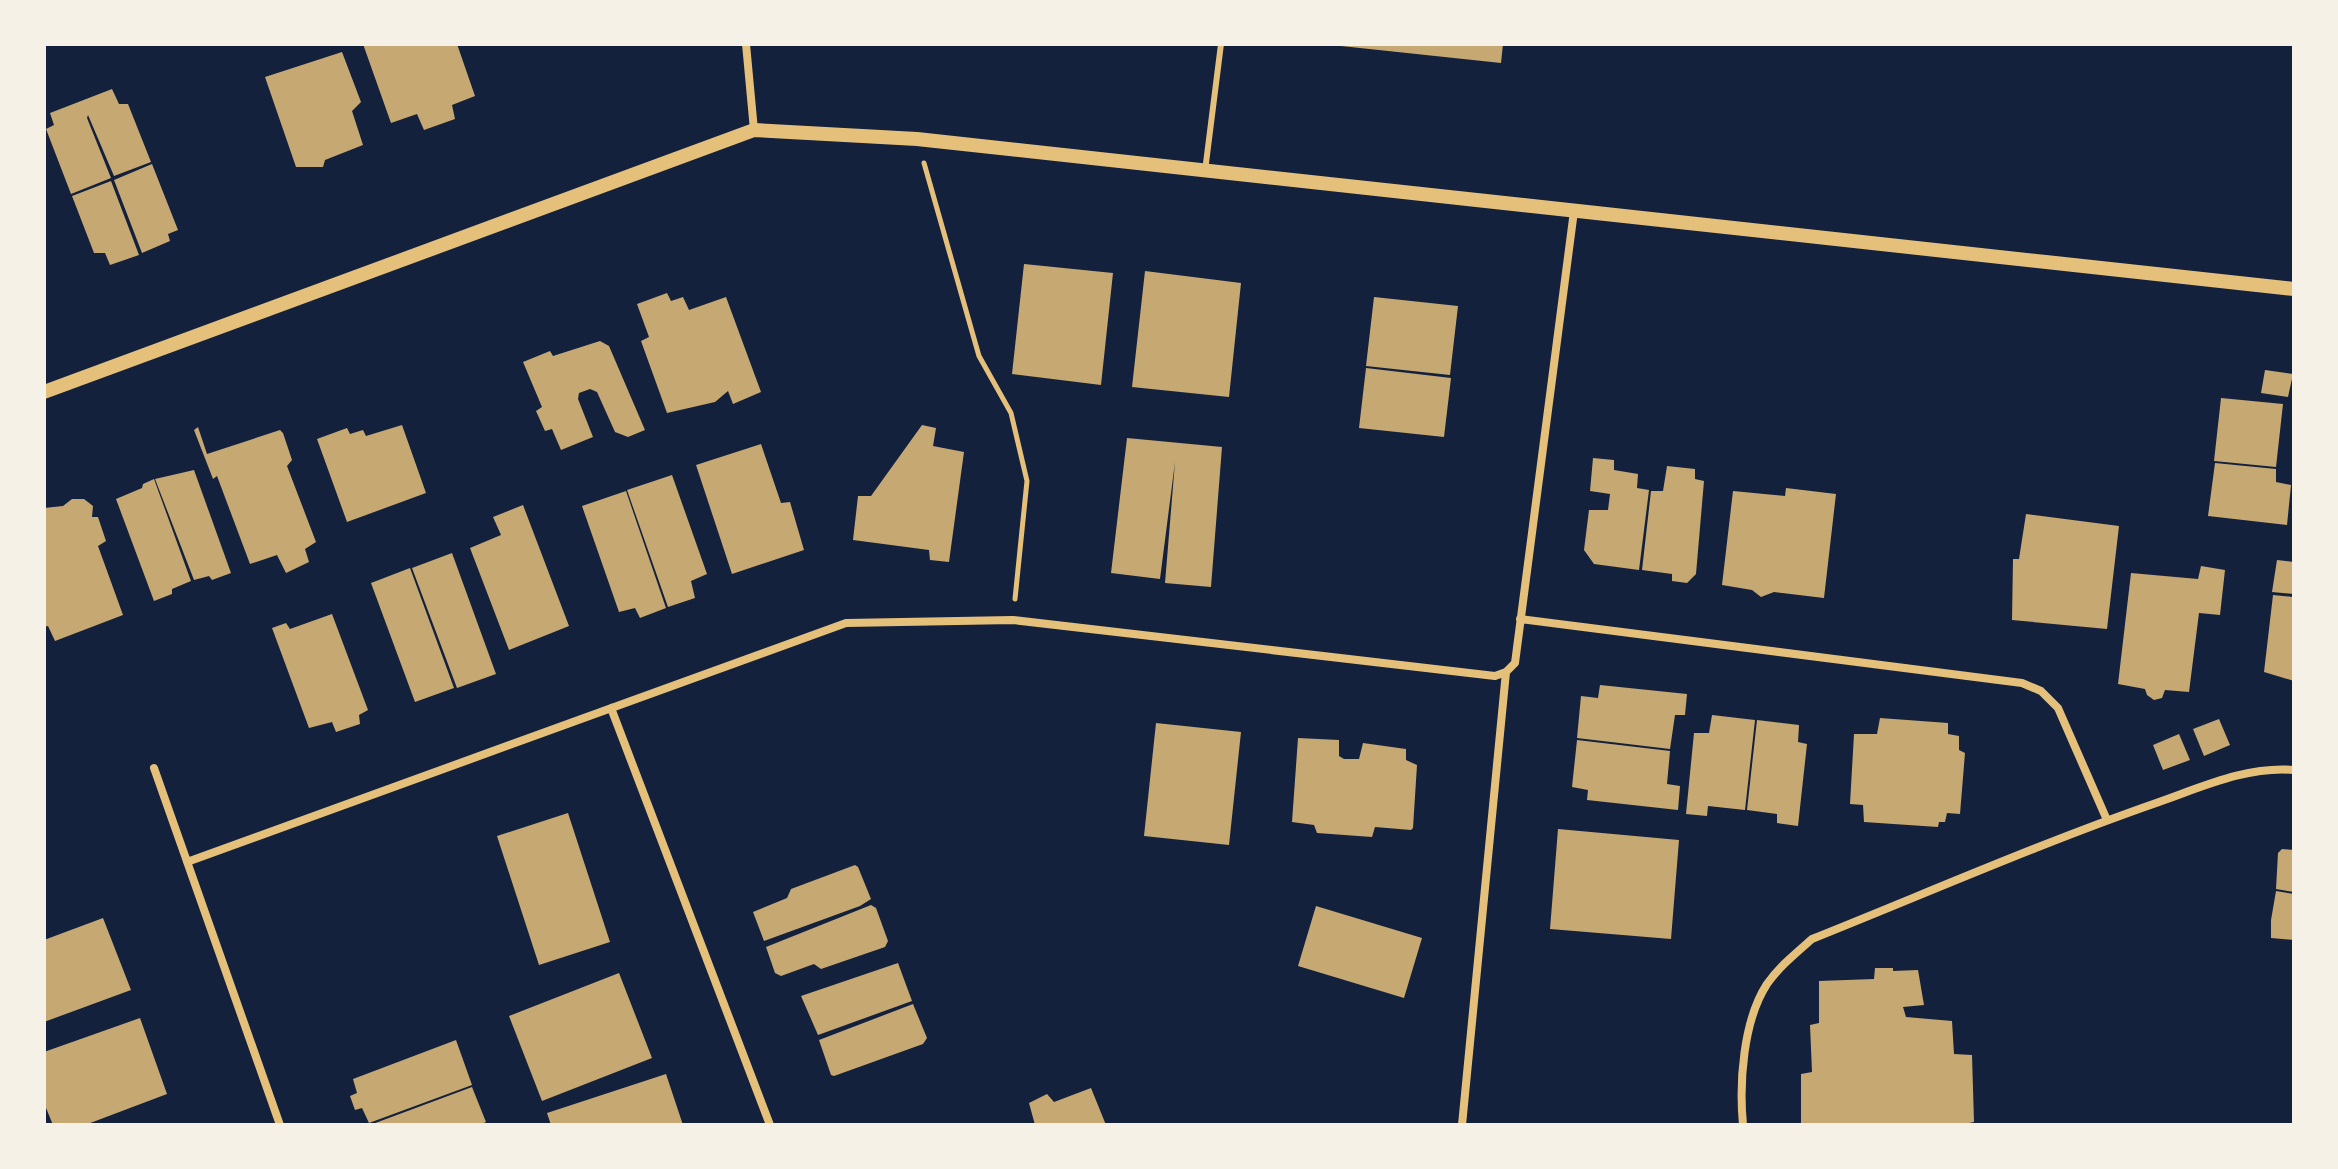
<svg xmlns="http://www.w3.org/2000/svg" width="2338" height="1169" viewBox="0 0 2338 1169" font-family="'Space Grotesk',sans-serif">
<style>
.building{fill:#c6a872}
.lines{fill:none;stroke-linecap:round;stroke-linejoin:round}
.path{stroke:#e5c07b;stroke-width:5}
.service{stroke:#e5c07b;stroke-width:6}
.minor{stroke:#e5c07b;stroke-width:8}
.tertiary{stroke:#e5c07b;stroke-width:14}
</style>
<rect width="100%" height="100%" fill="#14213d"/>
<path class="building" d="M 363,44 L 457,44 L 475,96 L 452,105 L 455,119 L 424,130 L 417,114 L 391,123 Z
M 1342,44 L 1503,44 L 1501,63 L 1341,46 Z
M 342,52 L 361,102 L 352,111 L 363,145 L 325,160 L 323,167 L 296,167 L 265,77 Z
M 112,89 L 119,104 L 128,104 L 151,162 L 114,176 L 88,115 L 87,118 L 111,178 L 71,194 L 46,129 L 54,125 L 50,113 Z
M 152,164 L 178,230 L 168,234 L 170,241 L 142,253 L 114,180 Z
M 111,181 L 139,255 L 110,265 L 105,253 L 94,253 L 72,196 Z
M 1024,264 L 1113,273 L 1101,385 L 1012,374 Z
M 1145,271 L 1241,283 L 1229,397 L 1132,387 Z
M 667,293 L 671,301 L 683,297 L 689,310 L 726,297 L 761,392 L 733,404 L 728,391 L 715,402 L 667,413 L 641,341 L 649,337 L 637,304 Z
M 1374,297 L 1458,306 L 1450,375 L 1366,366 Z
M 600,341 L 609,346 L 645,430 L 628,437 L 615,432 L 597,392 L 590,389 L 579,393 L 578,399 L 593,437 L 561,450 L 552,429 L 545,431 L 536,411 L 542,407 L 523,362 L 550,351 L 553,356 Z
M 1366,368 L 1451,378 L 1444,437 L 1359,428 Z
M 2265,370 L 2293,374 L 2288,397 L 2261,393 Z
M 2221,398 L 2283,404 L 2276,467 L 2214,461 Z
M 402,425 L 426,493 L 347,522 L 317,439 L 347,428 L 350,434 L 363,430 L 366,436 Z
M 922,425 L 936,428 L 933,446 L 964,452 L 949,562 L 930,560 L 929,550 L 853,540 L 858,496 L 871,496 Z
M 198,427 L 207,454 L 280,430 L 283,433 L 292,460 L 287,466 L 316,542 L 305,549 L 309,562 L 286,573 L 277,555 L 250,564 L 217,476 L 213,479 L 194,430 Z
M 1127,438 L 1222,447 L 1211,587 L 1165,583 L 1175,462 L 1160,579 L 1111,573 Z
M 761,444 L 781,503 L 790,502 L 804,550 L 732,574 L 696,465 Z
M 1593,458 L 1614,460 L 1614,470 L 1638,474 L 1637,488 L 1649,490 L 1639,570 L 1594,564 L 1584,550 L 1589,510 L 1608,510 L 1610,494 L 1590,491 Z
M 2215,463 L 2276,469 L 2276,482 L 2291,485 L 2287,525 L 2208,516 Z
M 1667,466 L 1695,469 L 1695,479 L 1704,481 L 1696,574 L 1687,583 L 1672,581 L 1672,574 L 1642,570 L 1651,491 L 1663,491 Z
M 194,470 L 231,573 L 212,580 L 209,576 L 194,580 L 155,479 Z
M 672,475 L 707,574 L 691,581 L 695,598 L 668,607 L 627,490 Z
M 154,479 L 191,581 L 172,589 L 172,594 L 154,601 L 116,499 L 142,488 L 143,484 Z
M 1786,488 L 1836,494 L 1824,598 L 1774,592 L 1761,597 L 1752,590 L 1722,585 L 1733,491 L 1785,496 Z
M 626,491 L 666,608 L 640,618 L 635,608 L 619,612 L 582,506 Z
M 72,499 L 84,499 L 93,506 L 92,517 L 98,517 L 106,541 L 98,546 L 123,615 L 55,641 L 48,626 L 44,627 L 44,508 L 63,506 Z
M 523,505 L 569,626 L 509,650 L 470,548 L 501,535 L 493,517 Z
M 2026,514 L 2119,526 L 2107,629 L 2012,620 L 2013,559 L 2019,559 Z
M 452,553 L 496,674 L 457,688 L 412,568 Z
M 2277,560 L 2294,562 L 2294,594 L 2272,592 Z
M 2201,566 L 2225,570 L 2220,615 L 2199,613 L 2189,692 L 2165,690 L 2162,698 L 2154,700 L 2147,695 L 2145,689 L 2118,684 L 2131,573 L 2198,579 Z
M 410,568 L 454,688 L 415,702 L 371,583 Z
M 2273,595 L 2294,597 L 2294,681 L 2264,672 Z
M 332,614 L 368,710 L 359,715 L 360,724 L 336,732 L 332,722 L 309,728 L 272,628 L 286,623 L 290,629 Z
M 1600,685 L 1687,694 L 1685,715 L 1675,715 L 1670,749 L 1577,738 L 1581,696 L 1598,698 Z
M 1712,715 L 1755,720 L 1745,810 L 1708,806 L 1707,816 L 1686,814 L 1694,733 L 1709,733 Z
M 1880,718 L 1948,723 L 1948,734 L 1959,736 L 1959,750 L 1965,753 L 1960,814 L 1947,813 L 1945,822 L 1939,822 L 1938,827 L 1864,822 L 1863,805 L 1850,804 L 1854,734 L 1877,734 Z
M 2219,719 L 2230,745 L 2204,756 L 2193,729 Z
M 1757,720 L 1799,725 L 1798,742 L 1807,744 L 1798,826 L 1777,823 L 1777,814 L 1747,810 Z
M 1156,723 L 1241,732 L 1229,845 L 1144,836 Z
M 2179,734 L 2190,760 L 2163,770 L 2153,745 Z
M 1298,738 L 1339,740 L 1339,756 L 1344,759 L 1359,759 L 1363,743 L 1406,749 L 1406,760 L 1417,765 L 1413,828 L 1411,830 L 1375,827 L 1372,837 L 1317,833 L 1314,825 L 1292,822 Z
M 1577,740 L 1670,751 L 1667,784 L 1680,786 L 1678,810 L 1587,800 L 1588,790 L 1572,787 Z
M 568,813 L 610,942 L 539,965 L 497,836 Z
M 1558,829 L 1679,840 L 1671,939 L 1550,929 Z
M 2282,849 L 2294,850 L 2294,892 L 2276,889 L 2278,853 Z
M 855,865 L 858,867 L 871,899 L 860,906 L 764,941 L 753,912 L 787,898 L 791,889 Z
M 2276,891 L 2294,894 L 2294,940 L 2271,938 L 2271,920 Z
M 871,905 L 876,908 L 888,941 L 885,947 L 821,969 L 814,964 L 781,976 L 775,973 L 766,947 Z
M 1316,906 L 1422,938 L 1404,998 L 1298,966 Z
M 103,918 L 131,990 L 44,1022 L 44,940 Z
M 898,963 L 912,1001 L 818,1035 L 801,996 Z
M 1875,968 L 1893,968 L 1893,971 L 1918,970 L 1924,1005 L 1903,1007 L 1906,1017 L 1952,1021 L 1954,1054 L 1972,1055 L 1974,1122 L 1959,1125 L 1813,1125 L 1813,1123 L 1810,1125 L 1801,1125 L 1801,1074 L 1812,1072 L 1810,1025 L 1819,1023 L 1819,981 L 1874,979 Z
M 619,973 L 652,1058 L 542,1101 L 509,1016 Z
M 913,1004 L 927,1038 L 923,1044 L 834,1076 L 831,1075 L 819,1040 Z
M 140,1018 L 167,1094 L 85,1125 L 53,1125 L 44,1103 L 44,1052 Z
M 456,1040 L 472,1085 L 369,1123 L 362,1108 L 355,1110 L 350,1096 L 357,1093 L 353,1079 Z
M 666,1074 L 683,1125 L 551,1125 L 547,1113 Z
M 472,1087 L 486,1122 L 479,1125 L 370,1125 Z
M 1091,1088 L 1106,1125 L 1035,1125 L 1029,1103 L 1047,1094 L 1054,1102 Z"/>
<g class="lines">
<path class="path" d="M 924,163 L 979,356 L 1011,413 L 1027,481 L 1015,599"/>
<path class="service" d="M 1205,171 L 1221,44"/>
<path class="minor" d="M 746,44 L 754,130
M 1520,619 L 2022,683 L 2041,691 L 2058,708 L 2107,820
M 611,708 L 770,1125
M 154,768 L 280,1125
M 187,862 L 846,623 L 1013,620 L 1495,676 L 1506,672 L 1515,663 L 1574,211
M 1462,1125 L 1506,672
M 1743,1125 C 1739,1083 1743,1021 1767,984 C 1779,967 1796,953 1812,939 C 1927,893 2041,843 2159,802 C 2202,787 2247,766 2294,770"/>
<path class="tertiary" d="M 44,392 L 754,130 L 917,139 L 2294,289"/>
</g>
<rect width="2338" height="1169" fill="none" stroke="#f6f1e7" stroke-width="92"/>
</svg>
